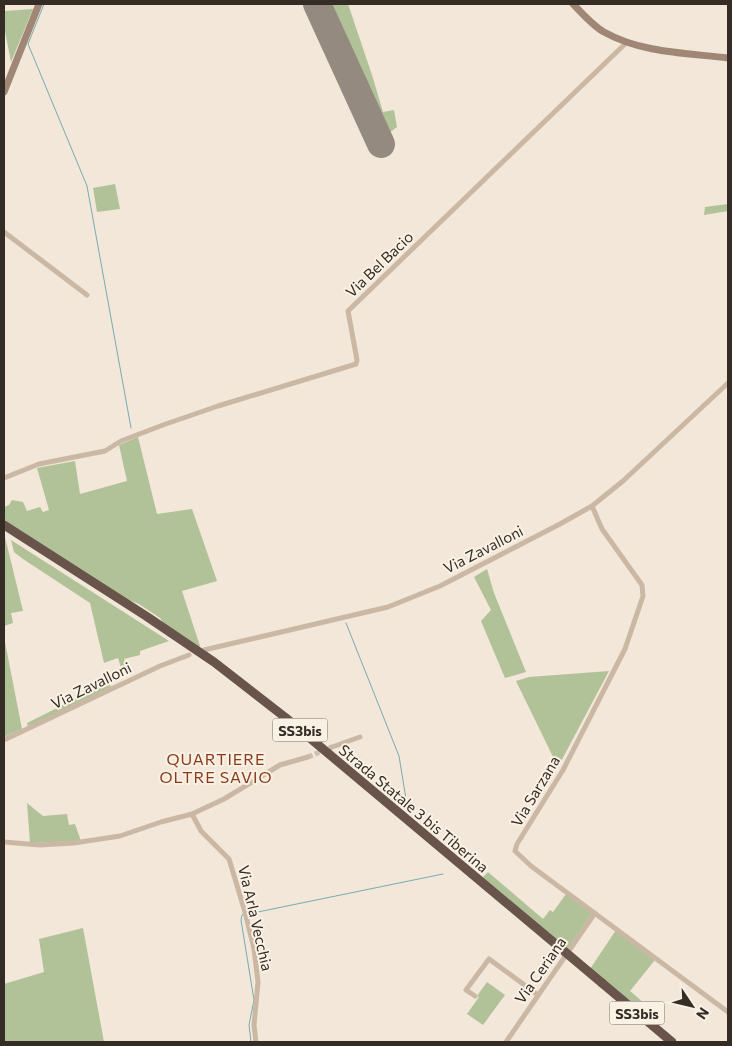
<svg xmlns="http://www.w3.org/2000/svg" width="732" height="1046" viewBox="0 0 732 1046" font-family="Commissioner,sans-serif">
<style>
.green{fill:#b2c298}
.lines{fill:none;stroke-linecap:round;stroke-linejoin:round}
.stream{stroke:#76acb1;stroke-width:1}
.runway{stroke:#948a7f;stroke-width:28}
.minor-tunnel{stroke:#ccc2b4;stroke-width:5;stroke-dasharray:5 2.5;stroke-linecap:butt}
.minor{stroke:#cbb8a4;stroke-width:5}
.secondary{stroke:#9f8675;stroke-width:7}
.trunk{stroke:#68544a;stroke-width:9}
.trunk-bridge{stroke:#68544a;stroke-width:9}
.labels{text-anchor:middle;dominant-baseline:central;stroke-width:4;stroke-linejoin:round;paint-order:stroke}
.shield{fill:#faf1e5;stroke:#71675f;stroke-width:1}
.shield-label{font-size:14px;font-weight:bold;fill:#362c26}
.street-label{font-size:15px;fill:#362c26;stroke:#faf1e5}
.neighbourhood-label{font-size:16px;letter-spacing:1px;fill:#893b1b;stroke:#faf1e5}
</style>
<rect width="100%" height="100%" fill="#f2e7d8"/>
<path class="green" d="M 323,4 L 348,4 L 372,75 L 383,112 L 394,110 L 397,127 L 389,133 L 389,139 L 385,143 L 358,81 Z
M 33,9 L 11,62 L 4,26 L 4,11 Z
M 115,184 L 120,209 L 97,212 L 93,188 Z
M 728,204 L 728,211 L 704,215 L 705,207 Z
M 138,437 L 157,514 L 192,509 L 217,581 L 182,591 L 200,646 L 199,648 L 164,624 L 160,618 L 139,604 L 126,599 L 4,522 L 4,507 L 9,505 L 12,500 L 23,502 L 27,511 L 40,507 L 43,512 L 49,510 L 37,468 L 75,461 L 80,494 L 127,481 L 119,445 Z
M 4,535 L 5,537 L 23,611 L 11,613 L 13,623 L 4,626 Z
M 11,540 L 169,641 L 140,651 L 140,655 L 124,659 L 127,667 L 121,668 L 118,658 L 104,663 L 90,603 L 23,559 L 14,552 Z
M 487,569 L 494,593 L 526,672 L 505,678 L 481,621 L 491,610 L 474,577 Z
M 4,637 L 22,729 L 4,737 Z
M 609,671 L 558,767 L 516,681 L 529,677 Z
M 109,682 L 111,687 L 28,727 L 27,723 Z
M 27,803 L 43,816 L 67,814 L 69,825 L 75,824 L 81,841 L 30,843 Z
M 488,872 L 543,919 L 550,910 L 553,912 L 566,894 L 592,913 L 567,950 L 482,878 Z
M 83,928 L 104,1042 L 4,1042 L 4,984 L 44,972 L 39,939 Z
M 616,930 L 655,960 L 630,991 L 644,1003 L 638,1009 L 590,969 Z
M 487,982 L 505,995 L 483,1025 L 467,1014 L 479,997 L 477,996 Z"/>
<g class="lines">
<path class="stream" d="M 44,4 L 28,44 L 87,186 L 131,428
M 346,623 L 399,756 L 407,805
M 244,914 L 242,915 L 241,920 L 254,1000 L 249,1025 L 251,1042
M 248,914 L 443,874"/>
<path class="runway" d="M 317,4 L 381,144"/>
<path class="minor-tunnel" d="M 308,757 L 332,747"/>
<path class="minor" d="M 4,232 L 87,295
M 4,478 L 39,464 L 105,451 L 121,441 L 163,425 L 218,406 L 356,364 L 357,360 L 348,311 L 626,43
M 592,506 L 602,529 L 642,585 L 643,596 L 625,649 L 563,770 L 517,844 L 515,851 L 531,866 L 728,1012
M 204,650 L 388,607 L 440,586 L 560,524 L 592,506 L 623,481 L 728,383
M 4,740 L 160,666 L 189,655
M 332,747 L 360,737
M 192,814 L 201,831 L 229,859 L 245,912 L 254,949 L 258,982 L 254,1025 L 256,1042
M 4,842 L 40,845 L 74,843 L 120,836 L 161,822 L 192,814 L 224,799 L 280,765 L 308,757
M 475,996 L 466,990 L 489,959 L 538,995
M 506,1042 L 595,913"/>
<path class="secondary" d="M 573,4 C 582,13 593,26 604,32 C 641,53 687,53 728,58
M 4,92 L 39,4"/>
<path class="trunk" d="M 4,525 L 146,616 L 214,662 L 286,718 L 558,946
M 602,983 L 672,1042"/>
<path class="trunk-bridge" d="M 558,946 L 602,983"/>
</g>
<g class="labels">
<g class="shield">
<rect x="272.5" y="718.5" width="55" height="23" rx="4"/>
<rect x="609.5" y="1001.5" width="55" height="23" rx="4"/>
</g>
<g class="shield-label">
<text x="300" y="730">SS3bis</text>
<text x="637" y="1013">SS3bis</text>
</g>
<g class="street-label">
<text transform="translate(379 264) rotate(-44)">Via Bel Bacio</text>
<text transform="translate(483 549) rotate(-27)">Via Zavalloni</text>
<text transform="translate(91 685) rotate(-26)">Via Zavalloni</text>
<text transform="translate(535 791) rotate(-59)">Via Sarzana</text>
<text transform="translate(414 808) rotate(40)">Strada Statale 3 bis Tiberina</text>
<text transform="translate(256 918) rotate(77)">Via Arla Vecchia</text>
<text transform="translate(540 970) rotate(-55)">Via Ceriana</text>
</g>
<g class="neighbourhood-label">
<text x="216" y="758">QUARTIERE<tspan x="216" dy="18">OLTRE SAVIO</tspan></text>
</g>
</g>
<rect width="732" height="1046" fill="none" stroke="#362c26" stroke-width="10"/>
<g transform="translate(692 1006) rotate(125)" stroke="#faf1e5" stroke-width="4" paint-order="stroke">
<path d="M0-4L9 19L0 12L-9 19Z" fill="#362c26"/>
<text y="-8" font-size="14" font-weight="bold" text-anchor="middle" fill="#362c26">N</text>
</g>
</svg>
